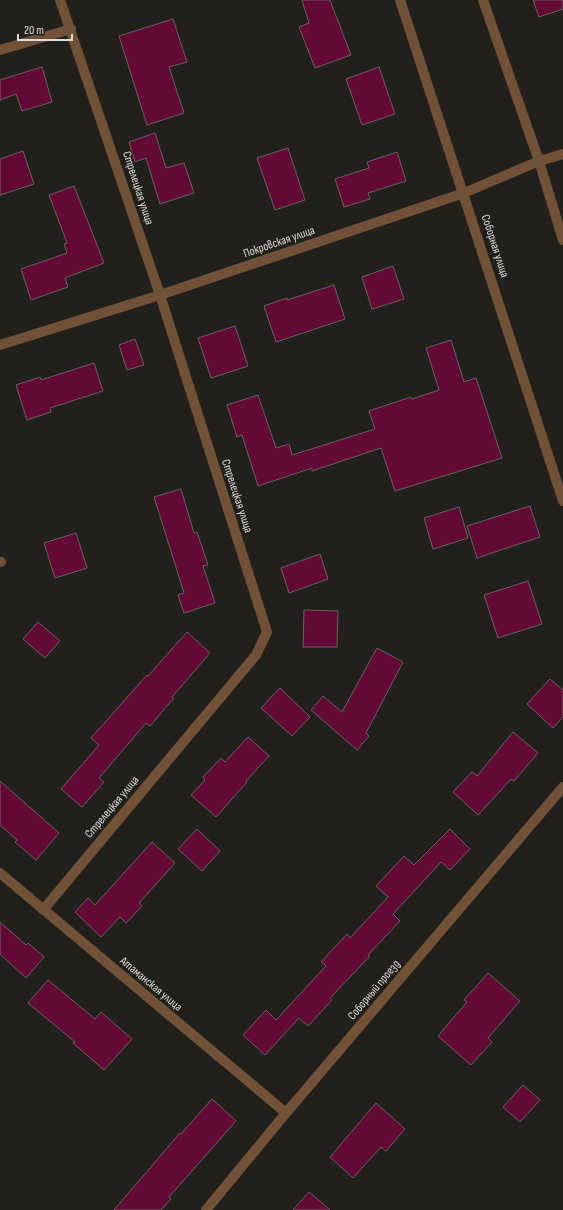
<svg xmlns="http://www.w3.org/2000/svg" width="563" height="1210" viewBox="0 0 563 1210" font-family="'Sofia Sans Condensed',sans-serif">
<style>
.building{fill:#630936;stroke:#6a6264}
.lines{fill:none;stroke-linecap:round;stroke-linejoin:round}
.street{stroke:#715138;stroke-width:10}
.labels{text-anchor:middle;dominant-baseline:central;stroke-width:3;stroke-linejoin:round;paint-order:stroke}
.street-label{font-size:12px;fill:#dfdeda;stroke:#22201a}
</style>
<rect width="100%" height="100%" fill="#22201a"/>
<path class="building" d="M 302,0 L 330,0 L 351,55 L 315,68 L 299,27 L 309,23 Z
M 533,0 L 563,0 L 563,9 L 539,17 Z
M 173,19 L 187,62 L 169,67 L 184,113 L 147,125 L 119,36 Z
M 42,67 L 52,102 L 22,111 L 16,94 L 0,100 L 0,80 Z
M 379,67 L 395,114 L 362,125 L 346,79 Z
M 155,133 L 166,168 L 184,163 L 194,193 L 160,204 L 146,158 L 135,162 L 129,142 Z
M 288,148 L 305,200 L 275,210 L 257,158 Z
M 23,151 L 34,184 L 0,195 L 0,159 Z
M 397,152 L 406,181 L 368,193 L 370,199 L 344,207 L 335,179 L 369,168 L 367,162 Z
M 74,186 L 104,263 L 65,278 L 68,287 L 31,300 L 21,269 L 67,253 L 64,244 L 67,243 L 49,195 Z
M 393,266 L 404,299 L 372,309 L 362,277 Z
M 334,285 L 345,319 L 276,342 L 264,306 L 287,298 L 287,300 Z
M 235,326 L 248,366 L 211,378 L 198,338 Z
M 135,339 L 144,365 L 127,370 L 119,345 Z
M 451,340 L 464,382 L 476,378 L 502,458 L 395,491 L 381,448 L 312,471 L 312,468 L 258,486 L 242,435 L 237,437 L 227,405 L 258,395 L 276,448 L 289,444 L 292,455 L 375,429 L 369,411 L 411,397 L 412,399 L 439,390 L 426,348 Z
M 94,363 L 103,391 L 50,408 L 51,412 L 27,420 L 16,385 L 40,377 L 41,380 Z
M 181,489 L 194,533 L 197,532 L 208,565 L 203,566 L 215,603 L 184,613 L 178,595 L 184,593 L 154,497 Z
M 530,506 L 540,537 L 477,558 L 467,526 Z
M 459,507 L 468,538 L 433,549 L 424,518 Z
M 76,533 L 87,568 L 55,578 L 44,543 Z
M 320,554 L 328,579 L 289,593 L 281,568 Z
M 528,581 L 542,624 L 498,638 L 484,595 Z
M 304,610 L 338,611 L 337,647 L 303,647 Z
M 38,622 L 60,641 L 45,658 L 23,639 Z
M 187,632 L 210,653 L 172,697 L 174,698 L 150,726 L 146,723 L 99,778 L 104,782 L 82,807 L 61,789 L 99,745 L 91,738 L 147,675 L 148,676 Z
M 377,648 L 403,662 L 366,733 L 369,736 L 357,750 L 311,710 L 323,696 L 342,712 Z
M 550,679 L 563,690 L 563,717 L 553,728 L 527,704 Z
M 280,688 L 310,717 L 292,736 L 261,708 Z
M 513,732 L 538,753 L 514,781 L 511,779 L 478,815 L 453,792 L 472,772 L 477,776 Z
M 248,737 L 269,756 L 246,781 L 247,782 L 216,817 L 191,795 L 205,780 L 203,777 L 221,758 L 225,762 Z
M 0,781 L 59,833 L 36,860 L 15,842 L 17,840 L 0,825 Z
M 197,829 L 220,851 L 202,871 L 178,849 Z
M 450,829 L 470,849 L 450,870 L 441,862 L 393,914 L 400,921 L 368,955 L 370,956 L 330,998 L 332,1000 L 308,1026 L 299,1018 L 265,1055 L 243,1035 L 266,1010 L 276,1020 L 326,966 L 321,962 L 347,934 L 350,938 L 388,897 L 376,886 L 404,856 L 414,865 Z
M 152,842 L 175,863 L 139,903 L 142,906 L 126,923 L 120,917 L 101,937 L 75,912 L 88,898 L 95,905 Z
M 0,922 L 26,945 L 28,943 L 44,957 L 26,978 L 0,954 Z
M 488,973 L 520,1001 L 488,1038 L 492,1042 L 471,1065 L 438,1036 L 467,1002 L 464,1000 Z
M 48,980 L 95,1019 L 101,1012 L 132,1039 L 104,1070 L 73,1043 L 75,1042 L 28,1003 Z
M 523,1085 L 540,1100 L 520,1122 L 503,1107 Z
M 212,1099 L 236,1121 L 169,1197 L 171,1199 L 161,1210 L 114,1210 L 180,1133 L 181,1134 Z
M 376,1103 L 405,1129 L 386,1151 L 381,1147 L 353,1178 L 330,1157 Z
M 309,1192 L 330,1210 L 293,1210 Z"/>
<g class="lines">
<path class="street" d="M 400,0 L 563,501
M 483,0 L 539,161 L 563,240
M 0,50 L 71,29
M 0,345 L 160,295 L 464,193 L 539,161 L 563,154
M 0,562 L 1,562
M 0,873 L 286,1113
M 43,910 L 256,655 L 267,632 L 160,295 L 60,0
M 206,1210 L 286,1113 L 563,787"/>
</g>
<g class="labels">
<g class="street-label">
<text transform="translate(138 188) rotate(72)">Стрелецкая улица</text>
<text transform="translate(279 242) rotate(-19)">Покровская улица</text>
<text transform="translate(495 246) rotate(72)">Соборная улица</text>
<text transform="translate(237 496) rotate(72)">Стрелецкая улица</text>
<text transform="translate(112 807) rotate(-50)">Стрелецкая улица</text>
<text transform="translate(151 984) rotate(40)">Атаманская улица</text>
<text transform="translate(374 990) rotate(-50)">Соборный проезд</text>
</g>
</g>
<path d="M18 34v6h54v-6" fill="none" stroke="#dfdeda" stroke-width="2"/>
<text x="24" y="34" font-size="12" fill="#dfdeda" stroke="#22201a" stroke-width="3" paint-order="stroke">20 m</text>
</svg>
